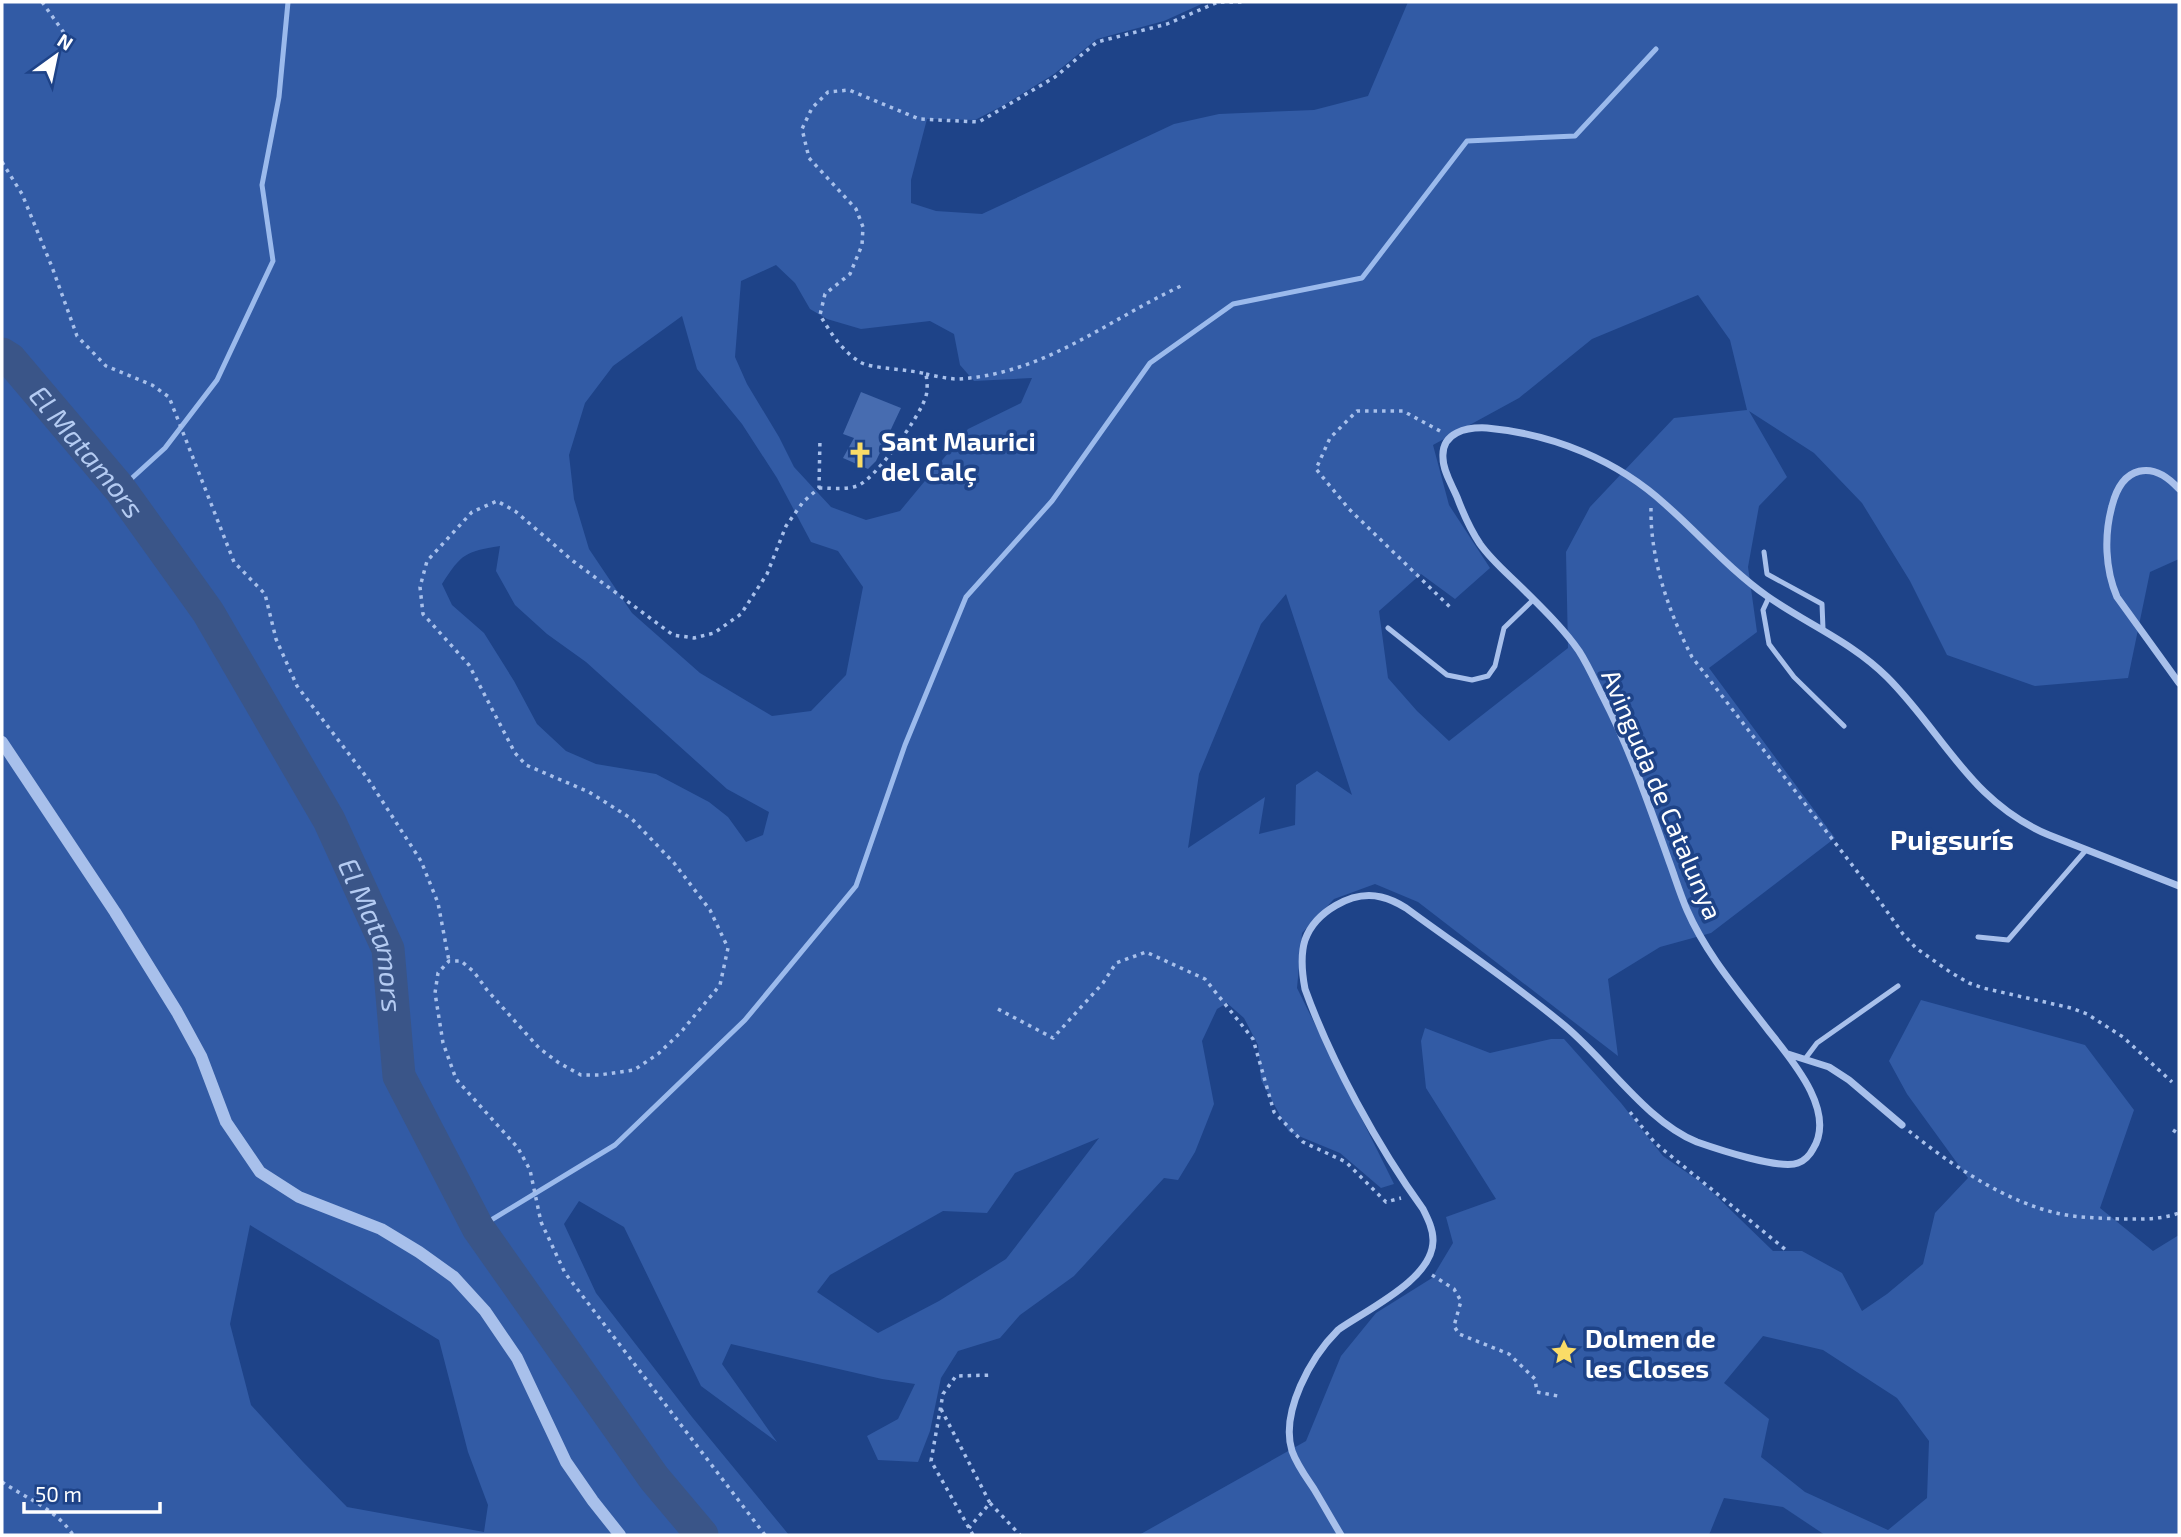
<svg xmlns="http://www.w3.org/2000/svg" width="2181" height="1537" viewBox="0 0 2181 1537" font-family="'Exo 2',sans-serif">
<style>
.green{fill:#325ba5;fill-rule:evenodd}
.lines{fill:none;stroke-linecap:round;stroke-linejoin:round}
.stream{stroke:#9bbaec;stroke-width:5}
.river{stroke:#3a5588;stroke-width:33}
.building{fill:#476cb0}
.path{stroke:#a8c0eb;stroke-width:3.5;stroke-dasharray:3.5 5;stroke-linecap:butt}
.service{stroke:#a8c0eb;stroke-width:5}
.minor{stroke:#a8c0eb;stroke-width:7}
.tertiary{stroke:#a8c0eb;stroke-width:12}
.labels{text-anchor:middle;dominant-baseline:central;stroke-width:7;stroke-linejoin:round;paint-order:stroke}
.poi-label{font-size:26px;font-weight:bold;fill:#fff;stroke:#1e4388;text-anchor:start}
.street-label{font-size:26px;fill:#fff;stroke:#1e4388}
.water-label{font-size:28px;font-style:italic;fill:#b4cbf2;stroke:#1e4388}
.neighbourhood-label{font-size:28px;font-weight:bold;fill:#fff;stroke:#1e4388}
</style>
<rect width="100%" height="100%" fill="#1e4388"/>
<path class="green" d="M 2,2 L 1206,2 L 1164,21 L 1097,39 L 1054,74 L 1004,105 L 975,120 L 927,119 L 911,180 L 911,203 L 936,211 L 982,214 L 1174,124 L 1219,114 L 1314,110 L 1368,96 L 1408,2 L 2179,2 L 2179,559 L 2150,572 L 2128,678 L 2035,686 L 1947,655 L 1910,581 L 1862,503 L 1814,453 L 1749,411 L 1787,477 L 1759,506 L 1748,567 L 1757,632 L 1709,668 L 1835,838 L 1711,933 L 1660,947 L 1608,979 L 1618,1056 L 1418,902 L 1375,884 L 1334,899 L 1302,933 L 1297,988 L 1394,1184 L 1381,1188 L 1340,1153 L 1289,1132 L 1261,1080 L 1258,1045 L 1244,1018 L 1227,1003 L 1217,1009 L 1202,1041 L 1214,1104 L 1195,1152 L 1178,1180 L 1164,1178 L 1074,1276 L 1020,1315 L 1000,1338 L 958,1351 L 941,1378 L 930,1431 L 918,1462 L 878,1460 L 867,1436 L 898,1419 L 915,1384 L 882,1379 L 731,1344 L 722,1364 L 777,1442 L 701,1386 L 624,1227 L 579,1201 L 564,1224 L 596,1293 L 692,1417 L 789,1535 L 2,1535 ZM 776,265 L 795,283 L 810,309 L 827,319 L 861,329 L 930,321 L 954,334 L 960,365 L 974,381 L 1032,378 L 1021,403 L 968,429 L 900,511 L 866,520 L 831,507 L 794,467 L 779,437 L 747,384 L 735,357 L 741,281 ZM 1698,295 L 1730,340 L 1747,410 L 1674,418 L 1590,507 L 1566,552 L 1568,648 L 1449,741 L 1417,711 L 1388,678 L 1379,611 L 1421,574 L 1455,599 L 1490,568 L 1449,505 L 1433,445 L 1519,398 L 1592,339 ZM 682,316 L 697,369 L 742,424 L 777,478 L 811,542 L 838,551 L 863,587 L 846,675 L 811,711 L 772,716 L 700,673 L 632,613 L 589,549 L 574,499 L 569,455 L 585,403 L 613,366 ZM 500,546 L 496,571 L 515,605 L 547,634 L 586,662 L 727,789 L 769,812 L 763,835 L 746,842 L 728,817 L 709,802 L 656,774 L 596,764 L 566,751 L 537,724 L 514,681 L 484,633 L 452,605 L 442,584 C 462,553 465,552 500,546 ZM 1286,594 L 1352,795 L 1317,771 L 1296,785 L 1295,825 L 1259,834 L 1265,797 L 1188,848 L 1199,774 L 1261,624 ZM 1099,1138 L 1006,1259 L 939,1301 L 878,1333 L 817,1292 L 830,1275 L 943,1211 L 987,1213 L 1015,1173 ZM 250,1225 L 439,1340 L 468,1452 L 488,1505 L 484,1532 L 347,1507 L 303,1462 L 251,1405 L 230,1324 Z
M 1921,1000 L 2085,1045 L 2134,1110 L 2100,1208 L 2153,1251 L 2179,1235 L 2179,1535 L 1825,1535 L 1783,1507 L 1724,1498 L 1709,1535 L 1139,1535 L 1306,1441 L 1341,1356 L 1376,1313 L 1432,1278 L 1453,1243 L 1446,1217 L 1496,1199 L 1426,1088 L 1421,1041 L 1425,1028 L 1490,1053 L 1551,1039 L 1564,1039 L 1621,1103 L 1663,1156 L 1705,1185 L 1773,1251 L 1802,1251 L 1842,1273 L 1862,1311 L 1887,1294 L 1923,1264 L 1935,1213 L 1968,1178 L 1907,1094 L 1889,1061 ZM 1763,1336 L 1823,1350 L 1897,1398 L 1929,1441 L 1927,1498 L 1888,1530 L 1805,1492 L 1761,1457 L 1769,1419 L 1724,1383 Z"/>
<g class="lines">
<path class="stream" d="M 120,489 L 165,448 L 217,380 L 273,261 L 262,185 L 279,97 L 288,2
M 478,1228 L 615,1145 L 745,1020 L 856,886 L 905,745 L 966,597 L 1052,501 L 1150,363 L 1233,304 L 1362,278 L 1467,141 L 1575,136 L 1656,49"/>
<path class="river" id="s1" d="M 2,354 L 10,359 L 120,489 L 208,612 L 329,820 L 388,949 L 399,1076 L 478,1228 L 654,1478 L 702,1535"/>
</g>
<path class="building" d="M 861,392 L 901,408 L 876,461 L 868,469 L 843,458 L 854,438 L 843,434 Z"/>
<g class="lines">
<path class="path" d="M 42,2 L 67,37
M 2,162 L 22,194 L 52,267 L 77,336 L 106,366 L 152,385 L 169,397 L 234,562 L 265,594 L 276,639 L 297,686 L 368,779 L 421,861 L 438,903 L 449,961
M 926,374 C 936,376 948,379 958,379 C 1044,374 1106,321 1181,286
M 1440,431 L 1403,411 L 1357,411 L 1330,438 L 1316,469 L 1349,509 L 1450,607
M 819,488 C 831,488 845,490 857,486 C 875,480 921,415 926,396 C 928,389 927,381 926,374 C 909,369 872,369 860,362 C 842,351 830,332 820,315 L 825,294 L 850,274 L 862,245 L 863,227 L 856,209 L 809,158 L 802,129 L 812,108 L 828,92 L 849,90 L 919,119 L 979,122 L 1055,77 L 1097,42 L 1167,24 L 1218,2 L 1246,2
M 1651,508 C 1650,559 1669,613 1692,657 L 1876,896 L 1903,934 L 1916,948 L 1950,972 L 1969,983 L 1983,988 L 2071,1008 L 2087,1014 L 2123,1037 L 2172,1082
M 998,1009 L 1053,1038 L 1103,983 L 1116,963 L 1146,952 L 1205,979 L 1253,1039 L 1274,1112 L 1303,1142 L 1346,1162 L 1386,1202 L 1401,1198
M 1630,1112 L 1655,1143 L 1786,1250
M 2173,1130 L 2179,1134
M 1909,1131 C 1951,1165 2007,1203 2061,1214 C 2080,1218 2100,1218 2120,1219 C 2140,1219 2160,1220 2179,1213
M 1432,1275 L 1454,1289 L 1461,1301 L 1454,1326 L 1459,1334 L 1509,1354 L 1535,1379 L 1537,1392 L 1558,1396
M 941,1409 L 990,1503 L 969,1528
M 2,1482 C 26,1498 57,1510 73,1535
M 990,1503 L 1020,1535
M 765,1535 L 565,1273 L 541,1222 L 530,1170 L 518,1148 L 456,1079 L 443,1043 L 435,993 L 438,973 L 449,961 L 461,961 L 474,972 L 487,990 L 539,1048 L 559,1063 L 581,1075 L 599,1075 L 634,1070 L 658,1054 L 681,1032 L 720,985 L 728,948 L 710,910 L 674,863 L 632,819 L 589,792 L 526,765 L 515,753 L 469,665 L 423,614 L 420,587 L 427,561 L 472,512 L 497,501 L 515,511 L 573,561 L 673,635 L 694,638 L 714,633 L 741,614 L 767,574 L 786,526 L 803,502 L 819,488 L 820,438
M 973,1535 L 931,1461 L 943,1394 L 956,1376 L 993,1375"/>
<path class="service" d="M 1764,552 L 1767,574 L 1822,604 L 1823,629
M 1769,597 L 1763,610 L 1769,644 L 1794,677 L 1844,726
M 1388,628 L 1447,675 L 1472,680 L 1488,676 L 1495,666 L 1504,628 L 1533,600
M 1978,937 L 2008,940 L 2086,850
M 1805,1059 L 1817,1043 L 1898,986"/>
<path class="minor" d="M 2179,489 C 2152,459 2122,466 2112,506 C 2104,535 2105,569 2117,597 L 2179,683
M 1788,1054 L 1829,1067 L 1849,1080 L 1902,1125
M 1341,1535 C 1332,1520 1323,1504 1314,1489 C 1306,1477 1297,1465 1292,1451 C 1280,1412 1311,1357 1338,1330 C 1366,1310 1434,1279 1433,1240 C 1433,1229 1428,1219 1423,1209 C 1378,1147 1331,1061 1305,989 C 1302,973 1300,956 1305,940 C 1315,912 1352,890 1381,897 C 1390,899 1398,903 1406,908 C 1459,947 1515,984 1565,1026 C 1608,1062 1646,1121 1697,1142 C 1717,1149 1780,1170 1798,1163 C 1804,1161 1810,1155 1813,1149 C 1837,1111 1791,1059 1768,1030 C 1739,992 1706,954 1687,910 C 1680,894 1675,877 1669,861 C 1649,805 1630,749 1603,697 C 1595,681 1588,665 1579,651 C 1563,628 1542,608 1523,589 C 1508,574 1492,561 1480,544 C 1470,529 1463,513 1457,497 C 1452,485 1443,471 1443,458 C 1441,432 1467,427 1487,428 C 1553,434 1617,460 1666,505 C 1700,535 1729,569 1767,596 C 1807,624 1852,642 1887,677 C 1944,734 1970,802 2049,835 L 2179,886"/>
<path class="tertiary" d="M 2,742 L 115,912 L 177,1012 L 201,1056 L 226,1122 L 260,1172 L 299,1197 L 381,1229 L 419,1252 L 454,1277 L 485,1311 L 517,1358 L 566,1462 L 593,1501 L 620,1535"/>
</g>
<defs>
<g id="church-bare" transform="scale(2.1)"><path d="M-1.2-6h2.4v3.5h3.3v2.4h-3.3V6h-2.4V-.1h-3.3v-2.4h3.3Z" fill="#fadc67" stroke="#1e4388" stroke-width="2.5" paint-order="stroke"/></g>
<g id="sight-bare" transform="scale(2.1)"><path d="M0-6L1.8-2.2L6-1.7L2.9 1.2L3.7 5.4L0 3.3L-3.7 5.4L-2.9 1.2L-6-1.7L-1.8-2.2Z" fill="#fadc67" stroke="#1e4388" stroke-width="2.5" paint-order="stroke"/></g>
</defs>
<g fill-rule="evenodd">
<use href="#church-bare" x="860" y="455"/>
<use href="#sight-bare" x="1564" y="1352"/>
</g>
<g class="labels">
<g class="poi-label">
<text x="881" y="440">Sant Maurici<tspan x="881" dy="30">del Calç</tspan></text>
<text x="1585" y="1337">Dolmen de<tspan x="1585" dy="30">les Closes</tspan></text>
</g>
<g class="street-label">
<text transform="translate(1663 794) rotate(67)">Avinguda de Catalunya</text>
</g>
<g class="water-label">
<text stroke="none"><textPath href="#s1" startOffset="130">El Matamors</textPath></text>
<text stroke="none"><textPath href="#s1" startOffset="696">El Matamors</textPath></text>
</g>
<g class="neighbourhood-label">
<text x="1952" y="839">Puigsurís</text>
</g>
</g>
<rect width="2181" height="1537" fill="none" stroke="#ffffff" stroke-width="7"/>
<g transform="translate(56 56) rotate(33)" stroke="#1e4388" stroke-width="5" paint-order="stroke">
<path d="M0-5L12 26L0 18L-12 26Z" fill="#ffffff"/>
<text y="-10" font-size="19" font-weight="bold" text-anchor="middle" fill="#ffffff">N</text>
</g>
<path d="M24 1502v10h136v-10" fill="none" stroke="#ffffff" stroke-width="3.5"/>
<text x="35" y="1502" font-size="21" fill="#ffffff" stroke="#1e4388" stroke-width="5" paint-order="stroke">50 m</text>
</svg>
